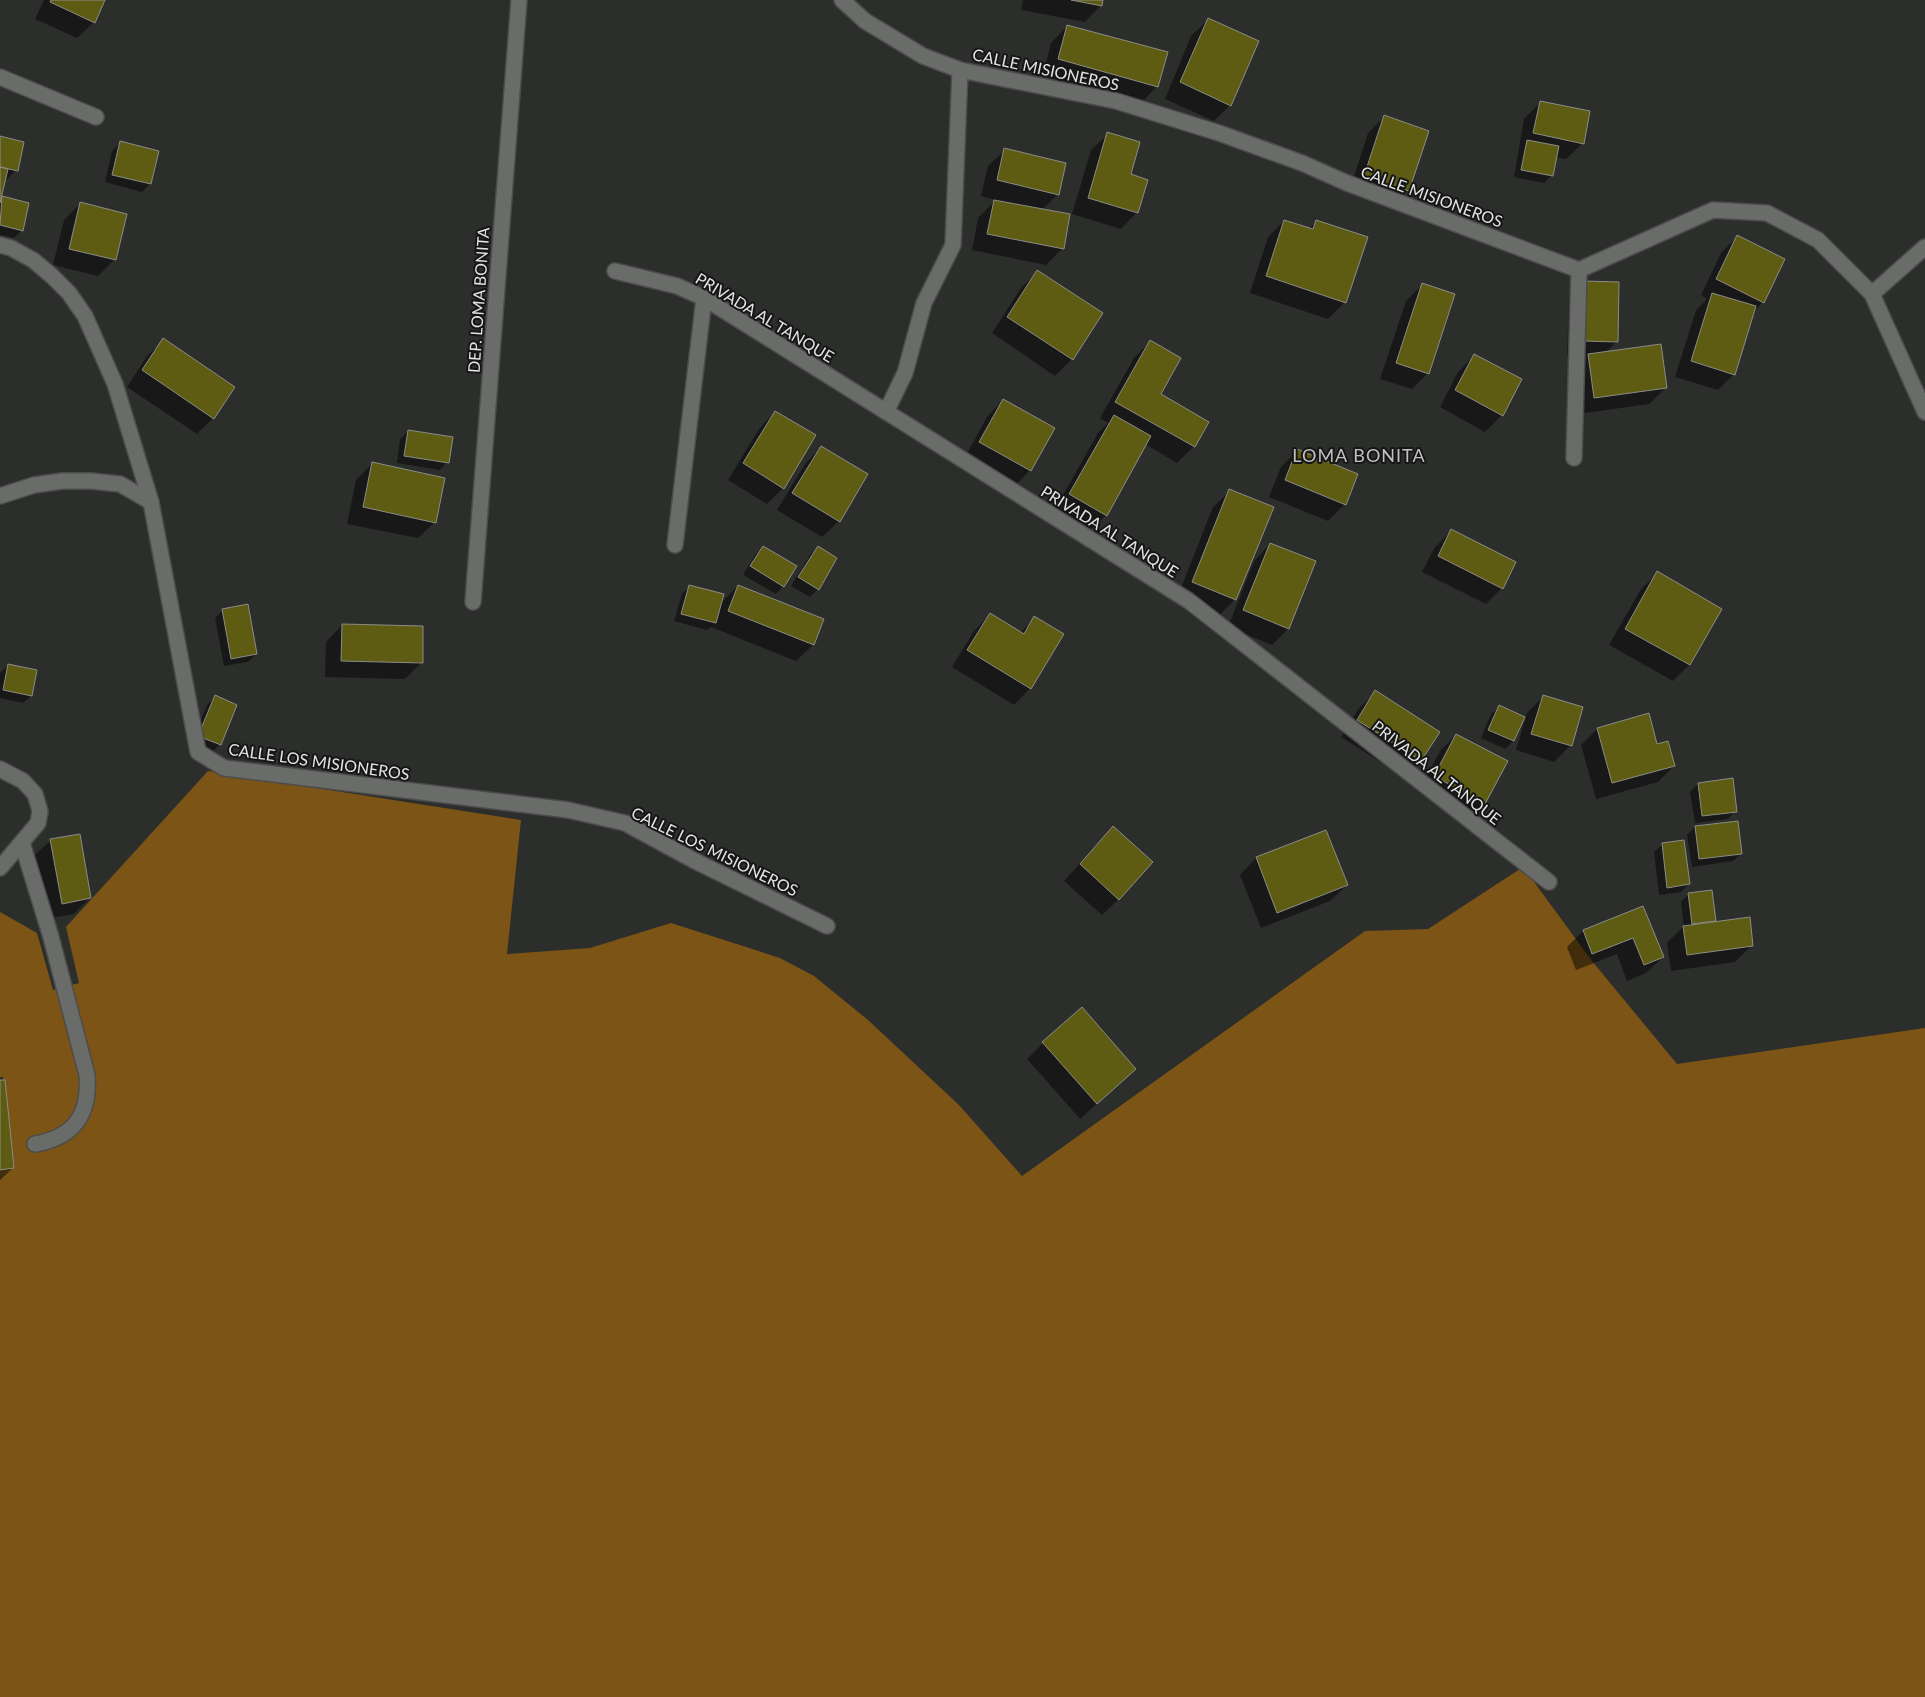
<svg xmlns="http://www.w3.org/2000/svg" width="1925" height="1697" viewBox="0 0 1925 1697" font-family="Lato,sans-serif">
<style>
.forest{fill:#7b5416}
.shadow{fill:#0007}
.building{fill:#5e5c13;stroke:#8b8c88}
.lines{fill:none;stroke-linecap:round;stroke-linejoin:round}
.minor-casing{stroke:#4b4c4b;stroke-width:18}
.minor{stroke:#6a6c6a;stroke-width:15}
.labels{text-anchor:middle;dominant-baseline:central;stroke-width:4;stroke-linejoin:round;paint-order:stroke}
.street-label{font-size:16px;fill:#e3e4e3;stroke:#151615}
.neighbourhood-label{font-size:18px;letter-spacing:1px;fill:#bfc2bf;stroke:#151615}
</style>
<rect width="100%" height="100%" fill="#2c2e2c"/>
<path class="forest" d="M 208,771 L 521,820 L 507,954 L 590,948 L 671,923 L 780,958 L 814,976 L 868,1020 L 959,1105 L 1022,1176 L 1365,931 L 1428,929 L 1523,867 L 1592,961 L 1677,1064 L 1925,1028 L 1925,1697 L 0,1697 L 0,1169 L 12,1167 L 3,1077 L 0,1077 L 0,912 L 37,933 L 53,990 L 79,983 L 66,927 Z"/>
<path class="shadow" d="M 44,0 L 104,0 L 94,22 L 77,38 L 35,19 Z
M 1023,0 L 1102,0 L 1101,5 L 1085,22 L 1021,10 Z
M 1208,20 L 1230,105 L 1214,121 L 1165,99 L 1191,36 Z
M 1067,26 L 1157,86 L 1141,103 L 1043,76 L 1051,43 Z
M 1540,103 L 1583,143 L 1566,159 L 1555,157 L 1552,175 L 1544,183 L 1514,177 L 1524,119 Z
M 1384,117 L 1408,190 L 1392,207 L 1349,192 L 1368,133 Z
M 1108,134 L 1129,175 L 1137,212 L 1121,229 L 1072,214 L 1091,150 Z
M 0,137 L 16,170 L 3,183 L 0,197 L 28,204 L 22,230 L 14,238 L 0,235 Z
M 120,143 L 150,184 L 142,192 L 105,182 L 112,151 Z
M 1005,150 L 1058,194 L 1042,210 L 1063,248 L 1046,265 L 972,250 L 978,218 L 996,200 L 981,196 L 988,166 Z
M 80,204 L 114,260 L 98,276 L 53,265 L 64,220 Z
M 1284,221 L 1309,229 L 1317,221 L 1345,302 L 1328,319 L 1250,293 L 1268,237 Z
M 1737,237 L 1763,302 L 1753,312 L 1734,374 L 1718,390 L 1675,377 L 1696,310 L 1707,299 L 1701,295 L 1721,253 Z
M 1037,272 L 1101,314 L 1072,359 L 1055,376 L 992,333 L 1021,288 Z
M 1585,282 L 1617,341 L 1605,353 L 1666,388 L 1649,404 L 1578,414 L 1572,372 L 1587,357 L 1567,357 L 1569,299 Z
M 1422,285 L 1428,373 L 1412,389 L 1380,379 L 1406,301 Z
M 164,340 L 213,418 L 197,434 L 127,387 L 147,356 Z
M 1150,342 L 1159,395 L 1207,422 L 1194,446 L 1177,463 L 1145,444 L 1106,515 L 1089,531 L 1054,511 L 1098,433 L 1108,423 L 1100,418 L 1134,358 Z
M 1474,356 L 1520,380 L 1502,415 L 1485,432 L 1440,407 L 1458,372 Z
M 1003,400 L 1030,470 L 1014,487 L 964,459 L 987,417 Z
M 775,412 L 783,488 L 767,504 L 728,480 L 759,429 Z
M 408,431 L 447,462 L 440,470 L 397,463 L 400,439 Z
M 821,447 L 839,521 L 822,537 L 777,510 L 805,464 Z
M 1297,451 L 1345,504 L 1328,521 L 1269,497 L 1281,467 Z
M 372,464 L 435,522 L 418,538 L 347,524 L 356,480 Z
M 1230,491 L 1235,599 L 1219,616 L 1177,598 L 1213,507 Z
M 1451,531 L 1502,588 L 1486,604 L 1422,572 L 1435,547 Z
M 1270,544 L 1288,629 L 1272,645 L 1228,627 L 1254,561 Z
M 763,547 L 783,586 L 776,594 L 743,575 L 755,555 Z
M 818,547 L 818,589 L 810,597 L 791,586 L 810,555 Z
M 1658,573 L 1689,665 L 1673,681 L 1609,645 L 1641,589 Z
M 690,586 L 720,604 L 738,586 L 822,619 L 813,645 L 796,661 L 711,627 L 707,630 L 674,621 L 682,594 Z
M 223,610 L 256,654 L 248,662 L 224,666 L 215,618 Z
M 990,615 L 1020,633 L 1035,618 L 1030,688 L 1014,705 L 952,667 L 974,631 Z
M 342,625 L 421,663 L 405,679 L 325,677 L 326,642 Z
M 8,665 L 31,696 L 23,703 L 0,698 L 0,673 Z
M 1376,692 L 1438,733 L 1420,761 L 1404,777 L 1341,737 L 1359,708 Z
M 215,697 L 220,744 L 212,752 L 191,744 L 207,705 Z
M 1543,697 L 1571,745 L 1554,762 L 1516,750 L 1527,713 Z
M 1499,707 L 1524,718 L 1513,741 L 1505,749 L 1481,738 L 1491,714 Z
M 1597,729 L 1657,745 L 1674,766 L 1658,782 L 1596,799 L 1581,745 Z
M 1456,735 L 1484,803 L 1468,820 L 1418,792 L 1440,751 Z
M 1698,784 L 1735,811 L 1728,819 L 1695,823 L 1690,792 Z
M 1695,827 L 1741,854 L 1733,861 L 1692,867 L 1687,835 Z
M 1113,828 L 1119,899 L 1102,915 L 1064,881 Z
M 1325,831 L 1347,885 L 1330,901 L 1261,928 L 1240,875 L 1256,858 Z
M 51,840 L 90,898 L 74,914 L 46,919 L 34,856 Z
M 1683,842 L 1689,884 L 1681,892 L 1659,895 L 1654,852 L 1662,845 Z
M 1689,894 L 1715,921 L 1712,923 L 1752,945 L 1735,962 L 1671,971 L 1667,943 L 1684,926 L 1681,902 Z
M 1643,907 L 1663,957 L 1646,973 L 1627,981 L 1617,954 L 1576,970 L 1567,947 L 1583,931 Z
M 1043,1043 L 1135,1069 L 1080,1119 L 1027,1059 Z
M 0,1082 L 13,1168 L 0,1180 Z"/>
<path class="building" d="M 51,0 L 105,0 L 95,23 L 50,2 Z
M 1071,0 L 1103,0 L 1102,6 Z
M 1208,18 L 1259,41 L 1231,106 L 1180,82 Z
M 1067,25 L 1168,52 L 1158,87 L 1058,59 Z
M 1540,101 L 1590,111 L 1584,144 L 1533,133 Z
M 1384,115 L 1429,131 L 1409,191 L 1364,176 Z
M 1107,132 L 1140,142 L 1131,174 L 1148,180 L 1138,213 L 1088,198 Z
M 0,136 L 24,142 L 18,171 L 0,167 Z
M 1527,140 L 1559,146 L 1553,176 L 1521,170 Z
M 120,141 L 159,151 L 151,184 L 112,175 Z
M 1004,148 L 1066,163 L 1059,195 L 997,180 Z
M 0,167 L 8,169 L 0,203 Z
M 2,196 L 29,203 L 23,231 L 0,225 Z
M 994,200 L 1070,214 L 1064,249 L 987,234 Z
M 80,202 L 127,214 L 116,260 L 69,249 Z
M 1284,220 L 1313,229 L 1316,220 L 1368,237 L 1346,303 L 1266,276 Z
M 1737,235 L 1785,259 L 1764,303 L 1716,279 Z
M 1037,270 L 1103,313 L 1073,360 L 1007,317 Z
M 1584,281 L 1619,282 L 1618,342 L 1583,341 Z
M 1422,283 L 1455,294 L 1429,374 L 1396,363 Z
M 1712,293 L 1756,306 L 1735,375 L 1691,361 Z
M 163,338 L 235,387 L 214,419 L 142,370 Z
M 1150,340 L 1181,358 L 1161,394 L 1209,422 L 1195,447 L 1115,402 Z
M 1661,344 L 1667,388 L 1594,398 L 1588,354 Z
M 1474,354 L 1522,379 L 1503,416 L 1455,390 Z
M 1003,399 L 1055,428 L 1031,471 L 979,442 Z
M 775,411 L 816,435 L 784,489 L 743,463 Z
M 1114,415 L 1151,436 L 1107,516 L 1069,494 Z
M 408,430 L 453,437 L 449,463 L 404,456 Z
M 821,446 L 868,474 L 840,522 L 792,493 Z
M 1297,449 L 1358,474 L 1346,505 L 1285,480 Z
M 372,462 L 445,478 L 436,523 L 363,507 Z
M 1229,489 L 1274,507 L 1236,600 L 1192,582 Z
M 1451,529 L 1516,562 L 1503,589 L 1438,556 Z
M 1270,543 L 1316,561 L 1289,629 L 1243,610 Z
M 763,546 L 797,566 L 784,587 L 750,566 Z
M 818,546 L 837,558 L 819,590 L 798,577 Z
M 1657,571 L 1722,609 L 1690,665 L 1625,629 Z
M 689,585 L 724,594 L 716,623 L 681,614 Z
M 738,585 L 824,619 L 814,645 L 728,611 Z
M 248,604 L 257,654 L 231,659 L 222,609 Z
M 990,613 L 1024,634 L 1034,616 L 1064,634 L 1031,689 L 967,650 Z
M 342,624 L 423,626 L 423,663 L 341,661 Z
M 8,664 L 37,670 L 32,696 L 3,690 Z
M 1375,690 L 1440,732 L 1421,761 L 1357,720 Z
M 215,695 L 237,705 L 221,745 L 198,736 Z
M 1543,695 L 1583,707 L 1572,746 L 1531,734 Z
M 1499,705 L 1525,717 L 1514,741 L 1488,730 Z
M 1649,713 L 1657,744 L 1668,741 L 1675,766 L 1612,783 L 1597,728 Z
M 1456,734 L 1508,761 L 1485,804 L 1434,776 Z
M 1733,778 L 1737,812 L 1702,816 L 1698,783 Z
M 1738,821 L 1742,854 L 1699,859 L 1695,826 Z
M 1113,826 L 1153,862 L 1119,900 L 1080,864 Z
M 1326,830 L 1348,885 L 1277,913 L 1256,857 Z
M 80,834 L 91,898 L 62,904 L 50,839 Z
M 1684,840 L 1690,884 L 1667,888 L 1662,843 Z
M 1712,890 L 1716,921 L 1692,924 L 1688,893 Z
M 1643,906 L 1664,957 L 1644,965 L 1633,938 L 1592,954 L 1583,930 Z
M 1750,917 L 1753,946 L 1687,955 L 1683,926 Z
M 1082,1007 L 1136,1069 L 1097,1104 L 1042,1042 Z
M 0,1080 L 5,1080 L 14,1168 L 0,1170 Z"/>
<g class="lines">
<g class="minor-casing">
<path id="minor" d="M 842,0 L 865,21 L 923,56 L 960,70 L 1116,101 L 1219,133 L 1302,163 L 1347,183 L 1579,270 L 1713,210 L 1767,213 L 1818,240 L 1872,294 L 1925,412
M 0,77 L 96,117
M 0,245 L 11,248 L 33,260 L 52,276 L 69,293 L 85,316 L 115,384 L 151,502 L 198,752 L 224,768 L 568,810 L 625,823 L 695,861 L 827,926
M 615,271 L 677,286 L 704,298 L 1189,601 L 1549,882
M 1872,294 L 1925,247
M 886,412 L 905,373 L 924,303 L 953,245 L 960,70
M 1574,458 L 1579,270
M 0,496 L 34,485 L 62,481 L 91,481 L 120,484 L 151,502
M 675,545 L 704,298
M 473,602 L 519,0
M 0,769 L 23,781 L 35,794 L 40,811 L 38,823 L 0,868
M 22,843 L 51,937 L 87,1075 C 90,1114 75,1137 35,1144"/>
</g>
<use href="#minor" class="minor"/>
</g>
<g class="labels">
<g class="street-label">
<text transform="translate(1046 69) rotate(12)">CALLE MISIONEROS</text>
<text transform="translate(1432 196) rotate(20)">CALLE MISIONEROS</text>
<text transform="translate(478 300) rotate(-86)">DEP. LOMA BONITA</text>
<text transform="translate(765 317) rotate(31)">PRIVADA AL TANQUE</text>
<text transform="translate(1110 531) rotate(32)">PRIVADA AL TANQUE</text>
<text transform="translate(319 761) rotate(8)">CALLE LOS MISIONEROS</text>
<text transform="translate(1437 772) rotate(38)">PRIVADA AL TANQUE</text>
<text transform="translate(715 851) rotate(26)">CALLE LOS MISIONEROS</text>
</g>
<g class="neighbourhood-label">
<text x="1359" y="455">LOMA BONITA</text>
</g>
</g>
</svg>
